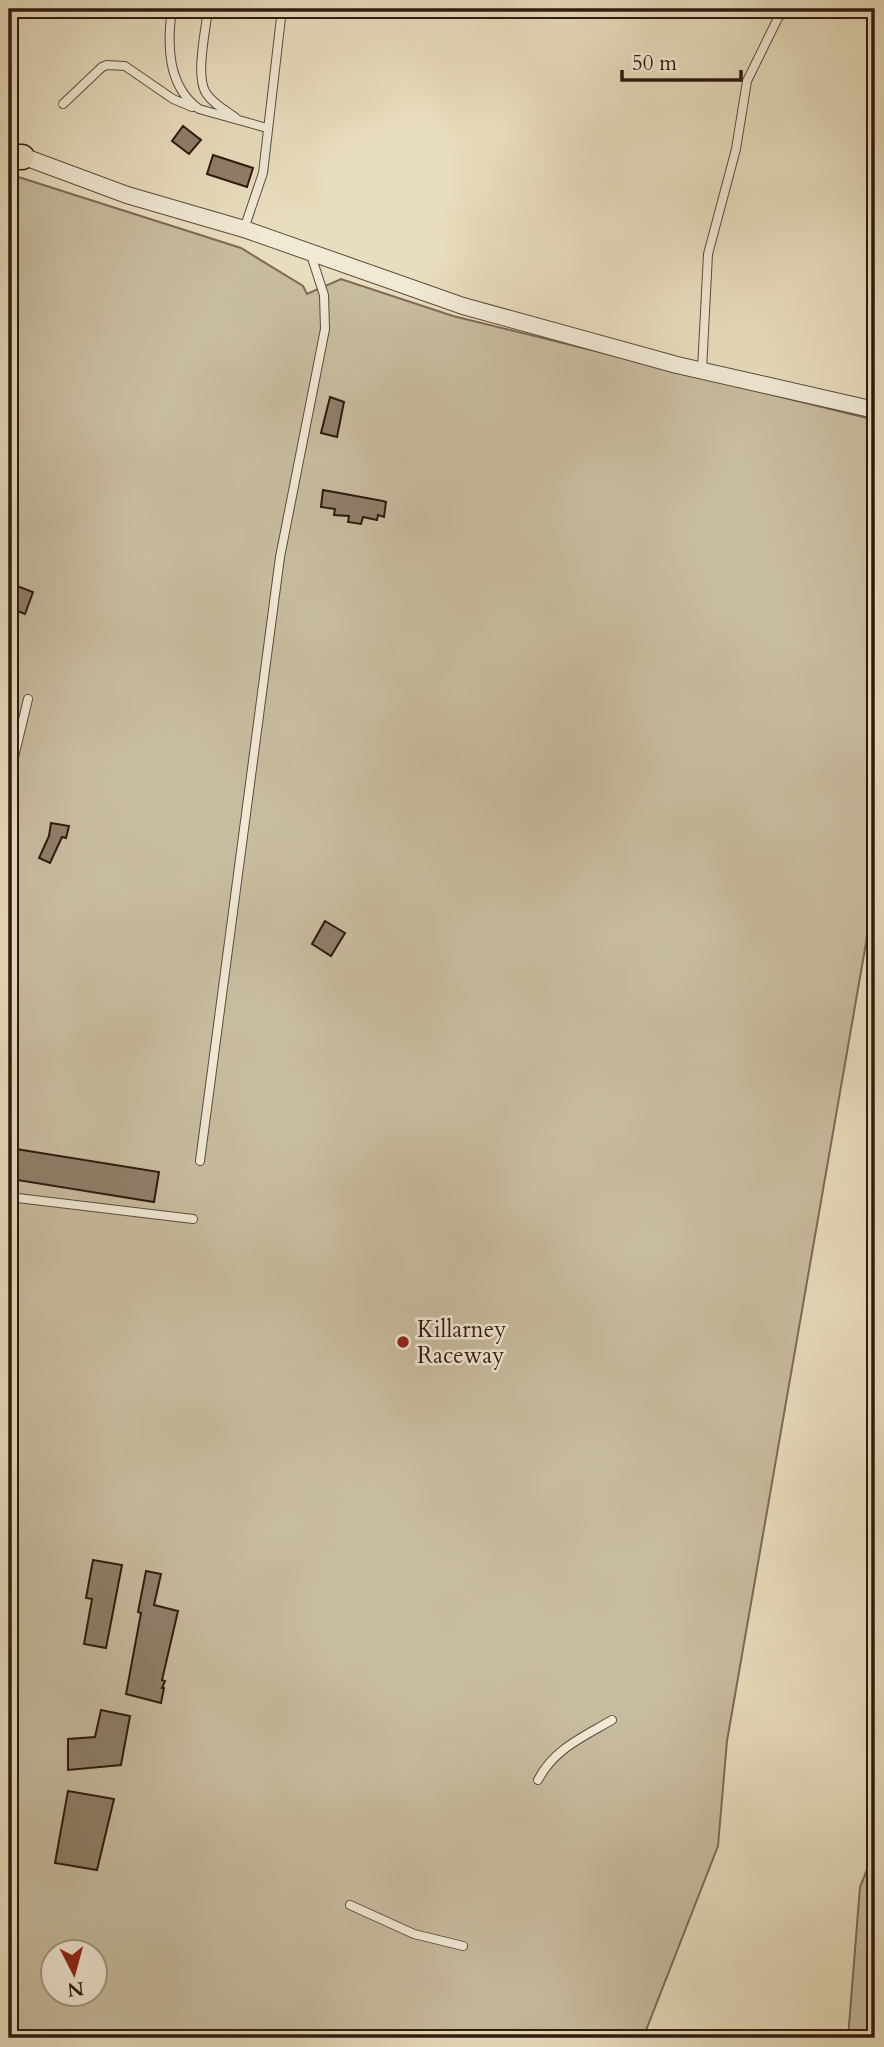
<svg xmlns="http://www.w3.org/2000/svg" width="884" height="2047" viewBox="0 0 884 2047" font-family="Cardo,serif">
<style>
.green{fill:#c8bca0;stroke:#7b6b58;stroke-width:2;fill-rule:evenodd}
.building{fill:#8f7f6a;stroke:#2e1a0f;stroke-width:2}
.lines{fill:none;stroke-linecap:round;stroke-linejoin:round}
.service-casing{stroke:#5c4b3b;stroke-width:10}
.minor-casing{stroke:#5c4b3b;stroke-width:18}
.primary-casing{stroke:#2e1a0f;stroke-width:27}
.service{stroke:#f0e9d5;stroke-width:8}
.minor{stroke:#f0e9d5;stroke-width:16}
.primary{stroke:#e8ddbe;stroke-width:24}
.poi-dot{fill:#8f2418;stroke:#f0e9d5;stroke-width:2.5}
.labels{text-anchor:middle;dominant-baseline:central;stroke-width:5;stroke-linejoin:round;paint-order:stroke}
.poi-label{font-size:23px;fill:#2e1a0f;stroke:#f0e9d5;text-anchor:start}
</style>
<rect width="100%" height="100%" fill="#e8ddbe"/>
<filter id="stains"><feTurbulence type="fractalNoise" baseFrequency=".00286" numOctaves="4"/><feColorMatrix values="0 0 0 0 .2 0 0 0 0 .09 0 0 0 0 .02 0 0 0 .5 -.17"/></filter>
<radialGradient id="worn" r=".72"><stop offset=".6" stop-color="#630" stop-opacity="0"/><stop offset="1" stop-color="#630" stop-opacity=".3"/></radialGradient>
<path class="green" d="M 9,174 L 241,248 L 303,286 L 307,294 L 341,279 L 453,316 L 875,420 L 875,876 L 866,943 L 727,1741 L 718,1846 L 643,2038 L 9,2038 ZM 52,1952 L 94,1952 L 94,1994 L 52,1994 Z
M 875,1850 L 875,2038 L 848,2038 L 860,1887 Z"/>
<path class="building" d="M 183,126 L 201,140 L 189,154 L 172,141 Z
M 213,155 L 253,168 L 247,187 L 207,174 Z
M 330,397 L 344,402 L 337,437 L 321,433 Z
M 323,490 L 383,501 L 386,502 L 384,517 L 378,515 L 377,520 L 363,517 L 361,524 L 348,522 L 349,516 L 334,515 L 335,509 L 321,507 Z
M 9,583 L 33,592 L 25,614 L 9,608 Z
M 51,823 L 69,826 L 66,838 L 62,837 L 50,863 L 39,858 L 49,836 Z
M 325,921 L 345,933 L 331,956 L 312,944 Z
M 16,1149 L 159,1172 L 154,1202 L 11,1179 Z
M 93,1560 L 122,1565 L 106,1648 L 84,1644 L 92,1599 L 86,1598 Z
M 146,1571 L 161,1574 L 154,1605 L 178,1611 L 162,1680 L 165,1681 L 162,1688 L 164,1688 L 161,1703 L 126,1694 L 141,1613 L 138,1612 Z
M 101,1710 L 130,1716 L 121,1765 L 68,1770 L 68,1739 L 95,1737 Z
M 68,1791 L 114,1799 L 97,1870 L 55,1863 Z"/>
<g class="lines">
<g class="service-casing">
<path id="service" d="M 172,9 C 167,44 167,86 199,109 L 267,128
M 208,9 C 206,29 195,76 206,93 C 213,104 225,110 236,118
M 63,104 L 102,67 L 107,65 L 125,66 L 173,99 L 192,107
M 244,229 L 263,173 L 282,9
M 702,370 L 708,254 L 736,149 L 747,81 L 779,16 L 794,9
M 9,778 L 28,699
M 200,1161 L 280,557 L 325,329 L 324,295 L 310,252
M 9,1197 L 193,1219
M 538,1780 C 554,1749 583,1737 612,1720
M 350,1905 L 414,1934 L 463,1946"/>
</g>
<g class="minor-casing">
<path id="minor" d="M 14,153 L 127,195 L 244,229 L 463,306 L 677,365 L 875,410"/>
</g>
<g class="primary-casing">
<path id="primary" d="M 9,157 L 22,157"/>
</g>
<use href="#service" class="service"/>
<use href="#minor" class="minor"/>
<use href="#primary" class="primary"/>
</g>
<circle class="poi-dot" cx="403" cy="1342" r="7"/>
<g class="labels">
<g class="poi-label">
<text x="417" y="1329">Killarney<tspan x="417" dy="26">Raceway</tspan></text>
</g>
</g>
<rect width="884" height="2047" fill="none" stroke="#e8ddbe" stroke-width="35"/>
<rect x="10" y="10" width="863" height="2026" fill="none" stroke="#2e1a0f" stroke-width="3.5"/>
<rect x="18" y="18" width="849" height="2012" fill="none" stroke="#2e1a0f" stroke-width="2"/>
<g transform="translate(74 1973) rotate(174)"><circle r="33" fill="#f0e9d5" stroke="#a29686" stroke-width="2"/>
<path d="M0-5L12 26L0 18L-12 26Z" fill="#8f2418"/>
<text y="-10" font-size="19" font-weight="bold" text-anchor="middle" fill="#2e1a0f">N</text>
</g>
<path d="M622 70v10h119v-10" fill="none" stroke="#2e1a0f" stroke-width="3.5"/>
<text x="632" y="70" font-size="21" fill="#2e1a0f" stroke="#f0e9d5" stroke-width="5" paint-order="stroke">50 m</text>
<rect width="100%" height="100%" filter="url(#stains)"/>
<rect width="100%" height="100%" fill="url(#worn)"/>
</svg>
